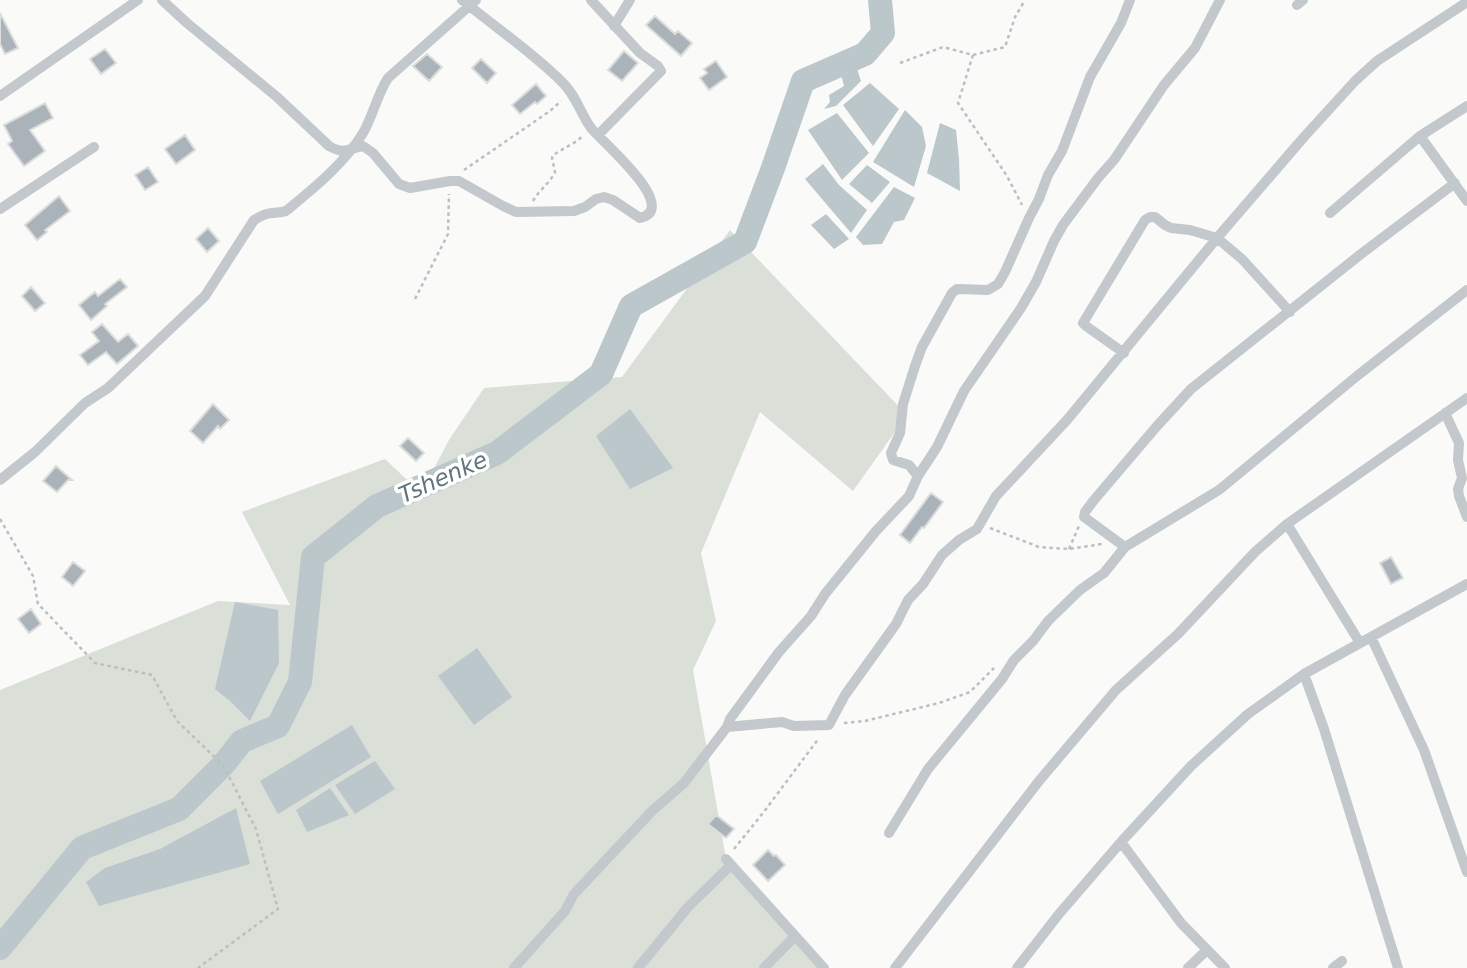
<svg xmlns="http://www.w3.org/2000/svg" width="1467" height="968" viewBox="0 0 1467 968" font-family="'DejaVu Sans',sans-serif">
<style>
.green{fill:#dadfd7}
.water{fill:#bbc7cb}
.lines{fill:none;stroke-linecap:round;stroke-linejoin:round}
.river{stroke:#bbc7cb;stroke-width:24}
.building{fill:#aab3b9;stroke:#dcdcda;stroke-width:2}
.path{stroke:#bbbfc2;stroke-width:2.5;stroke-dasharray:3.5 3.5;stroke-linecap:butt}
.minor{stroke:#c3c8cc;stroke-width:10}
.labels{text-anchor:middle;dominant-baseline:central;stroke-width:7;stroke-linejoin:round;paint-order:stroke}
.water-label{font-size:23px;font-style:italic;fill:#60757c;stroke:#fff}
</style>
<rect width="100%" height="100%" fill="#fafaf8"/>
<path class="green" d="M 730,230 L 907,415 L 853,491 L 760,412 L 701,553 L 716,621 L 693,670 L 726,859 L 824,968 L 0,968 L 0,690 L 218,601 L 290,605 L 242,512 L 385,459 L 421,493 L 449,440 L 484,388 L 622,377 Z"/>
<path class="water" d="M 857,69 L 861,81 L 836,106 L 824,109 L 830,102 L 829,95 L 844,86 L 841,74 Z
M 870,83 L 899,109 L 873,146 L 843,105 Z
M 905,110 L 922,127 L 926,146 L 914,187 L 873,162 Z
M 837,113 L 869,153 L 842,180 L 808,130 Z
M 940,123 L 956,130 L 959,159 L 960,191 L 927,173 Z
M 823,164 L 839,185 L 867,210 L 851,233 L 805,179 Z
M 867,165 L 890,182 L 872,203 L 849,184 Z
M 894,187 L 915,198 L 904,220 L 894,222 L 882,244 L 863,245 L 856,237 Z
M 826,214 L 849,239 L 834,249 L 811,225 Z
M 630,409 L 673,468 L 630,489 L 596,436 Z
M 235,602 L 278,610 L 279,663 L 250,721 L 230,701 L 215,689 Z
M 477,648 L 512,697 L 474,725 L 438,676 Z
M 352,725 L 371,757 L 278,814 L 260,781 Z
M 375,761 L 395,789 L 355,814 L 335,785 Z
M 330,788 L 349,815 L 307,832 L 296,810 Z
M 236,808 L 250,864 L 99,906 L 86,882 L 105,868 L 160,849 Z"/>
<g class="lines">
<path class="river" d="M 0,948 L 82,848 L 179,809 L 223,765 L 242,741 L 278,726 L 300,682 L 313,557 L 377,506 L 497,453 L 601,374 L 631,306 L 745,242 L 773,168 L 803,81 L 865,54 L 883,33 L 880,0"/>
</g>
<path class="building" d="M 0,13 L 18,48 L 5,54 L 0,44 Z
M 655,16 L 675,34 L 678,31 L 692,43 L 681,56 L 646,25 Z
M 105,49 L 116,63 L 101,74 L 90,59 Z
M 624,51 L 638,63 L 622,81 L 608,70 Z
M 427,54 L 442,67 L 429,81 L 413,66 Z
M 481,59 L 496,73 L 487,83 L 472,68 Z
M 716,61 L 727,77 L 709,90 L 700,78 L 707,73 L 704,69 Z
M 536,84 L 546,96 L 537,104 L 535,102 L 520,114 L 512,105 Z
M 45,103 L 53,118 L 30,130 L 45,151 L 24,166 L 8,144 L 12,141 L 4,125 Z
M 185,135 L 195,150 L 176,164 L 165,149 Z
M 148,167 L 158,182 L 145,190 L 135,175 Z
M 59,196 L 70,211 L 45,230 L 47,232 L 37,240 L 25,225 Z
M 208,228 L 219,241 L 207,252 L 196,239 Z
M 120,279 L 127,287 L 105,304 L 107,306 L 91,320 L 79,305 L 95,292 L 98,296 Z
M 31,287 L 45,303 L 35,311 L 22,296 Z
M 102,324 L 118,342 L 128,334 L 138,346 L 117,364 L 106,352 L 88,365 L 80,355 L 99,341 L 92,332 Z
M 213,404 L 229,420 L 220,429 L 218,426 L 203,443 L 190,431 Z
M 408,438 L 424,453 L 416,461 L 400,446 Z
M 56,466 L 72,480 L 68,480 L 57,492 L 43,481 Z
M 931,493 L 943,502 L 924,528 L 922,527 L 910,543 L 900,535 Z
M 1391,557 L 1403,578 L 1391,584 L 1380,563 Z
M 73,562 L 85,571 L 73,586 L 62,577 Z
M 31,609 L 41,624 L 29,633 L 18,619 Z
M 716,815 L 734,829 L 726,838 L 708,824 Z
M 768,850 L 774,856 L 776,855 L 785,865 L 768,881 L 753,865 Z"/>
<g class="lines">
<path class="path" d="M 973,55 L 958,103 L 1007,176 L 1022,205
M 900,63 L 943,47 L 973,55 L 1005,47 L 1015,17 L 1025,0
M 464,170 L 550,111 L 561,101
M 533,201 C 539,190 550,183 555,172 L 552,158 L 553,155 L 577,141 L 584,135
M 415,299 L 448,234 L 449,194
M 0,519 L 33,576 L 38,604 L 95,663 L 152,675 L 177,721 L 223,765 L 256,829 L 278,909 L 198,968
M 990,528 L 1039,547 L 1069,549 L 1102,544
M 1069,549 L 1079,526
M 844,723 L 865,721 L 939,703 L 970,692 L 994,668
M 734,849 L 763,813 L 819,738"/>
<path class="minor" d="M 162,0 L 187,23 L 277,97 L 329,146 C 345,155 347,149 363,146 L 373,153 L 399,184 L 410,188 L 450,181 L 459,181 L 503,206 L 516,212 L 574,211 L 585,207 L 596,199 L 604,197 L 613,200 L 640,218 C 682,208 600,140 591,128 C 580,113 576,95 562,82 C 532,52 495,27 462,0
M 591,0 L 640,53 L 658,66 L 661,71 L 598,135
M 1297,5 L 1303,0
M 614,26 L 630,0
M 0,96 L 138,0
M 1467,106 L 1420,136 L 1467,201
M 1455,183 L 1361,254 L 1191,389 L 1157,426 L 1094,500 L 1085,512 L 1084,517 L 1125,547 L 1219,490 L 1357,376 L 1467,290
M 0,209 L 94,147
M 1330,213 L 1420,136
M 1124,353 L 1086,326 L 1083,323 L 1145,220 L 1150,217 L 1155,217 L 1165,225 L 1171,228 L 1190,230 L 1217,238 L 1242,259 L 1290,312
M 1445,413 L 1459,443 L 1458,460 L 1462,478 L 1458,489 L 1459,496 L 1467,517
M 918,476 L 909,465 L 893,460 L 891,453 L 900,433 L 903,404 L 915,366 L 922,347 L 952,293 L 957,289 L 988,290 L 998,284 L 1005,272 L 1029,218 L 1039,199 L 1048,175 L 1062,151 L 1090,77 L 1121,23 L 1130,0
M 0,480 L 35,452 L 85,403 L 108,388 L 205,296 L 254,220 C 259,217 266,213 272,213 C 278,212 280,213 286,211 C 314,188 344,164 363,133 C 373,116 377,95 388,78 L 476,0
M 1287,524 L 1360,643
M 1371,637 L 1424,750 L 1467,872
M 1304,674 L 1324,729 L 1398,968
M 727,727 L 782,722 L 794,726 L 829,725 L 845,695 L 896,624 L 908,600 L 923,584 L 942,555 L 959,540 L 977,529 L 996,496 L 1067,420 L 1217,238 L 1304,137 L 1355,81 L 1377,61 L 1467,2
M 889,833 L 928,769 L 1002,679 L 1014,660 L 1033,641 L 1048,621 L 1080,590 L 1104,573 L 1125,547
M 1121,842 L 1181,923 L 1225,968
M 726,859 L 824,968
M 514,968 L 565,911 L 574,894 L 652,811 L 684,783 L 727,727 L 730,719 L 779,652 L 811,616 L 825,594 L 876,531 L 909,496 L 918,476 L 937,447 L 964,391 L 1021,308 L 1036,282 L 1054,241 L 1063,225 L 1098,178 L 1114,160 L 1164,85 L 1195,48 L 1220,0
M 638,968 L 688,907 L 731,865
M 764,968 L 795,936
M 895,968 L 1039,781 L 1116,690 L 1178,634 L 1255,552 L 1287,524 L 1467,398
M 1017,968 L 1059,914 L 1121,842 L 1191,766 L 1248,714 L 1304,674 L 1467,584
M 1188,968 L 1207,950
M 1333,968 L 1342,961"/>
</g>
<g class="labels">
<g class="water-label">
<text transform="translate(443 477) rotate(-24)">Tshenke</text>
</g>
</g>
</svg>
